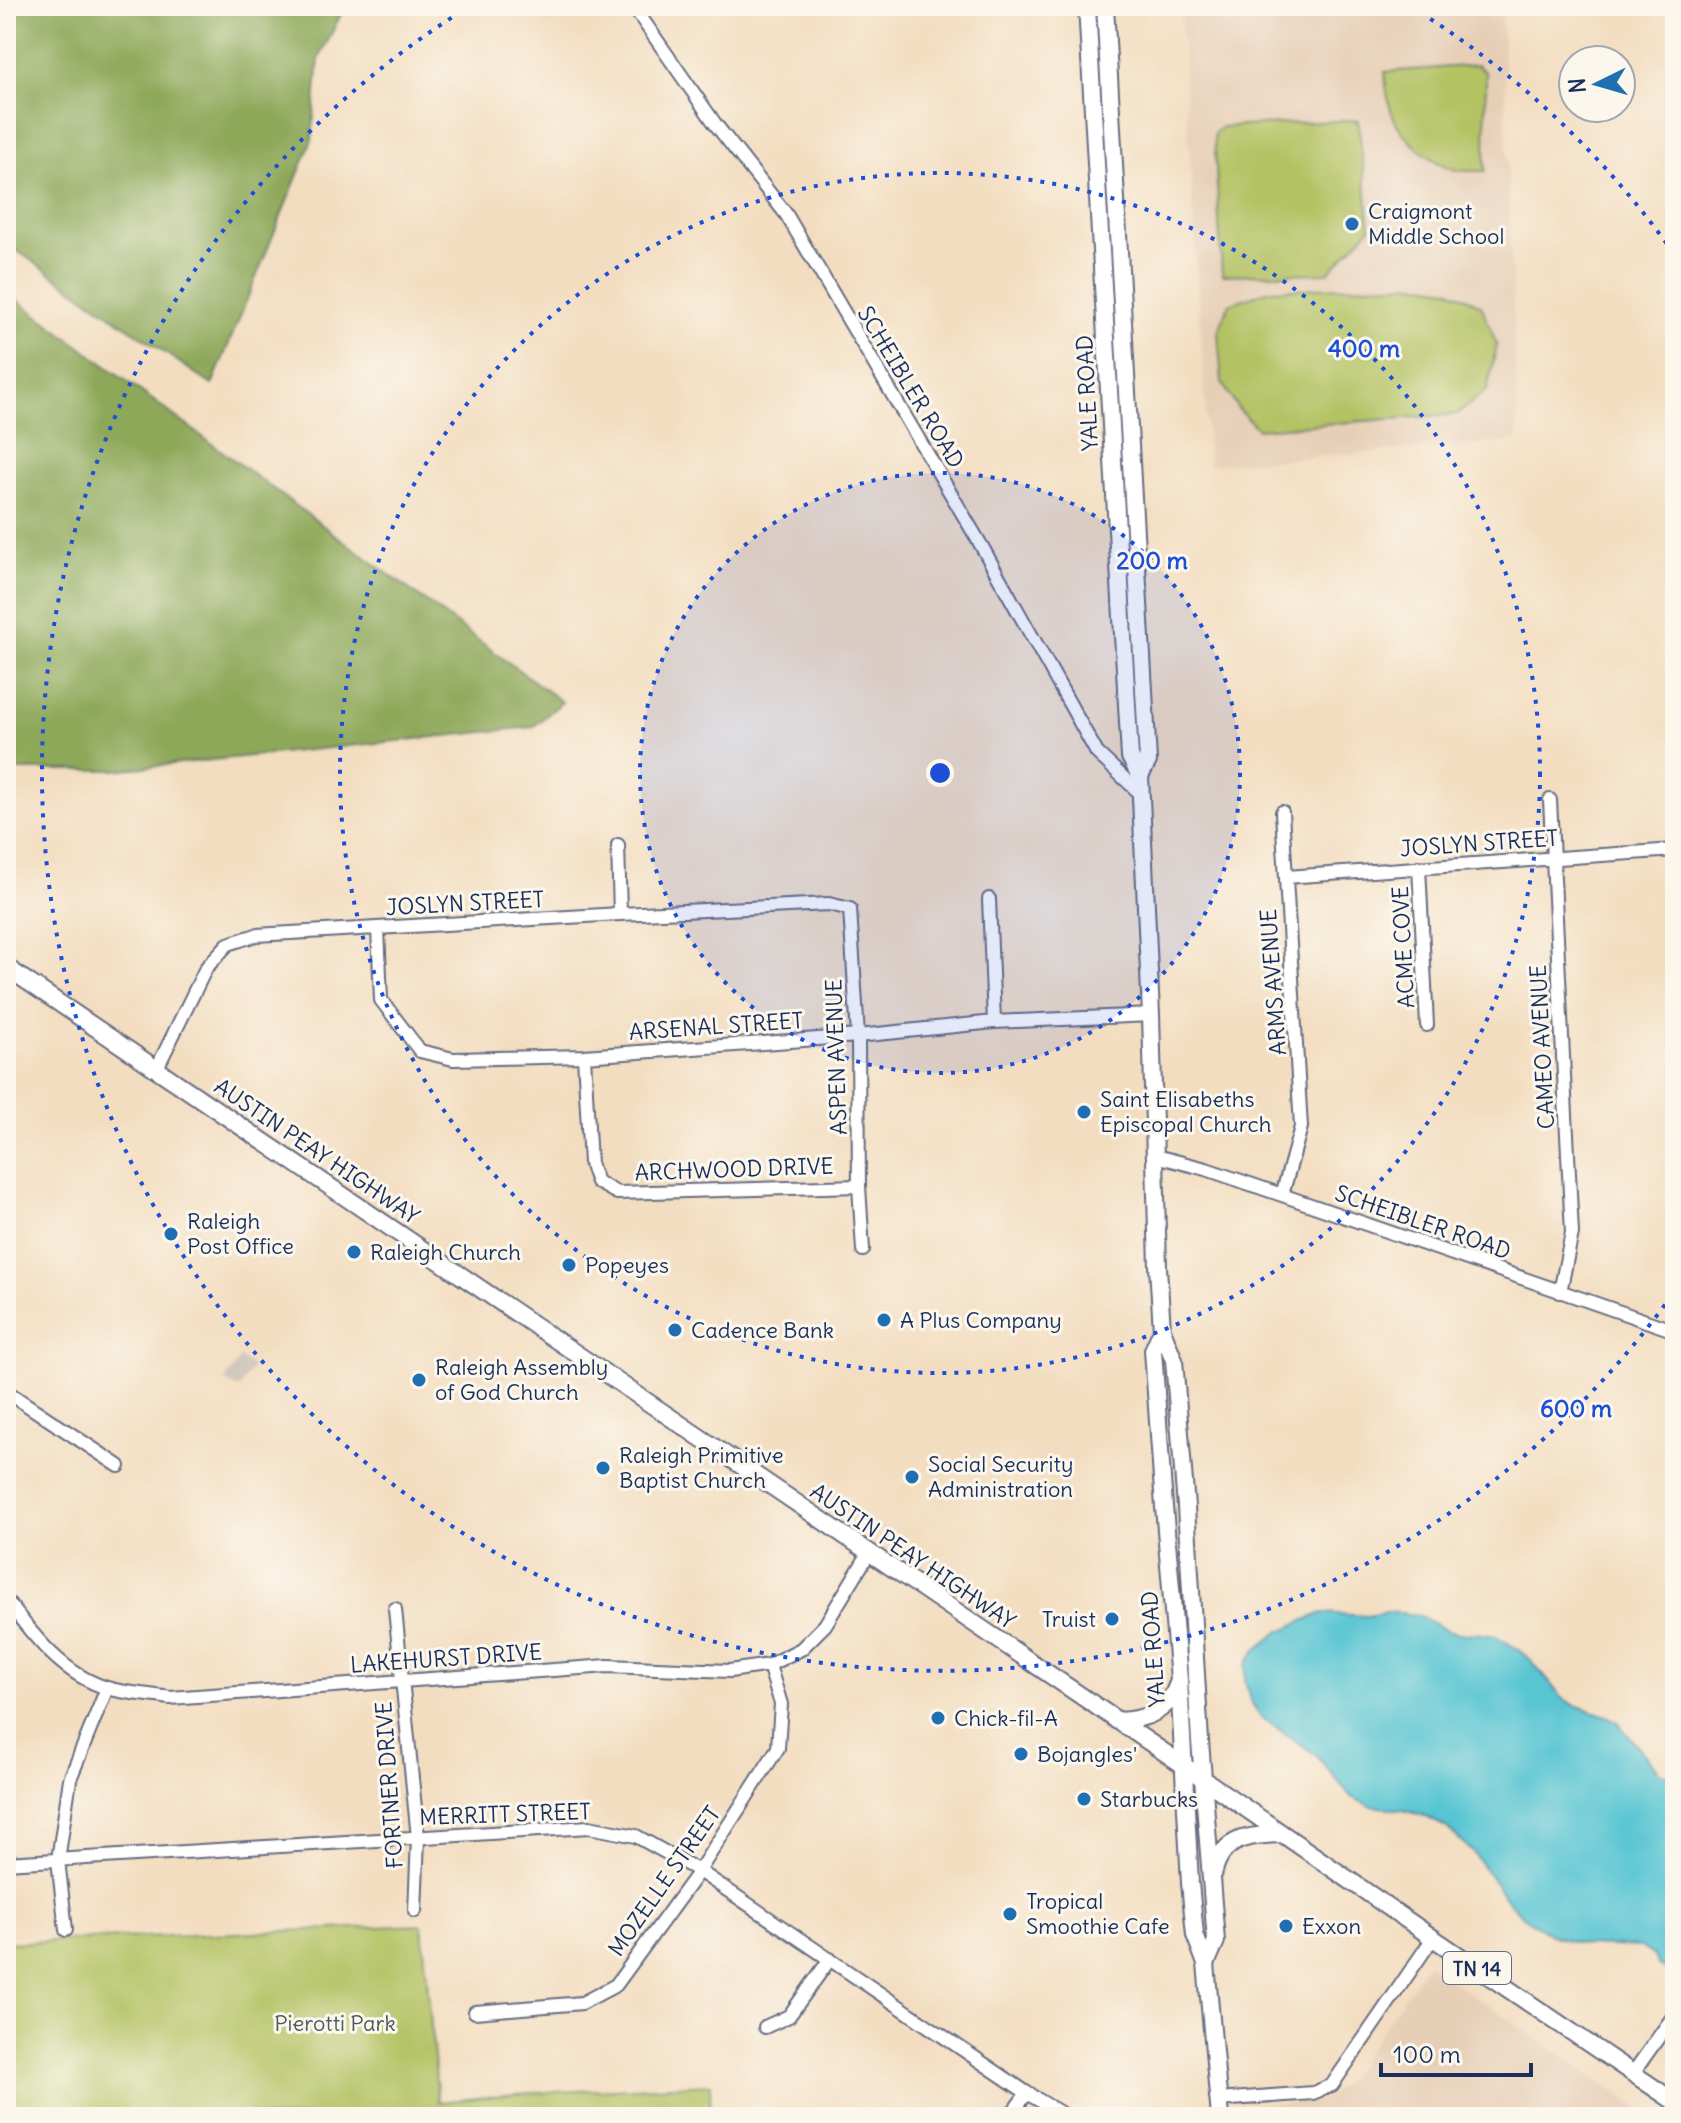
<svg xmlns="http://www.w3.org/2000/svg" width="1681" height="2123" viewBox="0 0 1681 2123" font-family="Delius,sans-serif">
<style>
.built{fill:#e7cfb7}
.industrial{fill:#cdc2b9}
.green{fill:#b3c264;stroke:#677861;stroke-width:2}
.forest{fill:#8ea85a;stroke:#546c5c;stroke-width:2}
.water{fill:#59c5d3;stroke:#3a7a98;stroke-width:2}
.lines{fill:none;stroke-linecap:round;stroke-linejoin:round}
.minor-casing{stroke:#676c80;stroke-width:16}
.major-casing{stroke:#676c80;stroke-width:20}
.minor{stroke:#fff;stroke-width:12}
.major{stroke:#fff;stroke-width:16}
.ring{fill:none;stroke:#1d4ed8;stroke-width:4;stroke-dasharray:4 8}
.poi-dot{fill:#1f6fb2;stroke:#fbf7ec;stroke-width:3}
.labels{text-anchor:middle;dominant-baseline:central;stroke-width:6;stroke-linejoin:round;paint-order:stroke}
.shield{fill:#fbf7ec;stroke:#5e6b89;stroke-width:2}
.shield-label{font-size:20px;font-weight:bold;fill:#1b2f5e}
.poi-label{font-size:22px;fill:#1b2f5e;stroke:#fbf7ec;text-anchor:start}
.street-label{font-size:22px;fill:#1b2f5e;stroke:#fbf7ec}
.park-label{font-size:22px;fill:#495b60;stroke:#fbf7ec}
.centre{fill:#1d4ed8;stroke:#fbf7ec;stroke-width:4}
.ring-label{font-size:24px;text-anchor:middle;font-weight:bold;fill:#1d4ed8;stroke:#fbf7ec;stroke-width:6;stroke-linejoin:round;paint-order:stroke}
</style>
<rect width="100%" height="100%" fill="#fbf7ec"/>
<filter id="ink" filterUnits="userSpaceOnUse"><feTurbulence type="fractalNoise" baseFrequency=".0125" numOctaves="2"/><feDisplacementMap in="SourceGraphic" scale="16" xChannelSelector="R" yChannelSelector="G"/><feConvolveMatrix kernelMatrix="1 2 1 2 8 2 1 2 1" color-interpolation-filters="sRGB"/></filter>
<filter id="wash" filterUnits="userSpaceOnUse"><feTurbulence type="fractalNoise" baseFrequency=".006" numOctaves="4" result="noise"/><feDisplacementMap in="SourceGraphic" scale="32" xChannelSelector="R" yChannelSelector="G"/><feGaussianBlur stdDeviation="1.8" result="paint"/><feColorMatrix in="noise" values="0 0 0 0 0 0 0 0 0 0 0 0 0 0 0 0 0 1.4 0 .05"/><feComposite in="paint" operator="in"/></filter>
<g filter="url(#wash)">
<rect width="100%" height="100%" fill="#f3ddc0"/>
<path class="built" d="M 1180,6 L 1502,6 L 1518,441 L 1209,465 Z
M 1427,1964 L 1652,2117 L 1237,2117 L 1236,2108 L 1324,2099 L 1347,2080 Z"/>
<path class="industrial" d="M 240,1358 L 253,1367 L 239,1389 L 225,1381 Z"/>
<path class="green" d="M 1477,65 L 1486,73 L 1485,171 C 1475,171 1462,172 1453,169 C 1441,165 1429,157 1420,150 C 1392,128 1387,106 1385,72 Z
M 1358,120 L 1370,228 L 1328,273 L 1222,275 L 1214,133 L 1222,127 Z
M 1415,284 L 1449,289 L 1481,305 L 1497,345 L 1487,390 L 1457,414 L 1258,429 L 1239,410 L 1222,383 L 1218,333 L 1229,304 L 1270,290 Z
M 422,1925 L 438,2102 L 516,2094 L 710,2084 L 711,2117 L 6,2117 L 6,1943 Z"/>
<path class="forest" d="M 6,6 L 345,6 L 319,59 L 312,140 L 212,385 L 6,243 Z
M 6,292 L 562,702 L 533,727 L 115,770 L 6,770 Z"/>
<path class="water" d="M 1388,1612 L 1418,1615 L 1446,1630 L 1454,1632 L 1465,1634 L 1475,1633 L 1496,1636 L 1516,1648 L 1532,1661 L 1561,1697 L 1572,1704 L 1609,1717 L 1617,1722 L 1660,1773 L 1675,1777 L 1675,1975 L 1657,1964 L 1654,1956 L 1641,1947 L 1584,1945 L 1554,1936 L 1537,1926 L 1518,1912 L 1507,1900 L 1473,1852 L 1446,1827 L 1422,1815 L 1403,1810 L 1371,1806 L 1351,1797 L 1316,1755 L 1261,1717 L 1250,1700 L 1245,1681 L 1246,1665 L 1256,1650 L 1280,1631 L 1322,1613 L 1367,1616 Z"/>
</g>
<g filter="url(#ink)">
<g class="lines">
<g class="minor-casing">
<path id="minor" d="M 633,6 L 716,125 L 786,214 L 981,545 L 1097,753 L 1141,794
M 1550,800 L 1572,1233 L 1560,1292
M 1282,812 L 1301,1127 L 1282,1195
M 618,845 L 620,914
M 1419,867 L 1427,1025
M 1286,877 L 1675,850
M 989,899 L 994,1022
M 378,928 L 381,1000 L 420,1051 L 453,1059 L 584,1056 L 858,1036 L 994,1022 L 1151,1015
M 584,1056 L 590,1163 L 597,1182 L 617,1193 L 859,1186
M 157,1068 L 206,968 L 228,944 L 256,935 L 620,914 L 829,904 L 850,909 L 858,1036 L 859,1186 L 863,1250
M 1156,1156 L 1206,1169 L 1282,1195 L 1675,1331
M 6,1391 L 119,1466
M 8,1602 C 34,1637 64,1675 107,1688 C 127,1694 150,1694 170,1698 L 608,1666 L 730,1671 L 769,1665 L 801,1649 L 825,1625 L 869,1553
M 395,1609 L 418,1838 L 415,1911
M 6,1863 L 589,1827 L 636,1836 L 699,1871 L 1027,2093 L 1067,2117
M 66,1930 L 58,1860 L 70,1779 L 107,1688
M 475,2012 L 582,2003 L 616,1985 L 699,1871 L 778,1748 L 781,1704 L 769,1665
M 765,2027 L 789,2016 L 830,1959
M 1633,2073 L 1675,2014
M 1218,2100 L 1313,2093 L 1332,2085 L 1433,1938
M 1009,2117 L 1027,2093"/>
</g>
<g class="major-casing">
<path id="major" d="M 1087,6 L 1130,757 L 1140,776 L 1151,1015 L 1158,1267 L 1162,1330 L 1174,1360 L 1186,1507 L 1200,1741 L 1216,1941 L 1206,1964
M 1105,6 L 1148,761 L 1140,776
M 6,967 L 1183,1765 L 1433,1938 L 1675,2102
M 1162,1330 L 1153,1350 L 1164,1507 L 1179,1680 L 1190,1883 L 1195,1935 L 1206,1964 L 1220,2117
M 1117,1721 C 1145,1720 1169,1712 1178,1683
M 1214,1871 C 1222,1837 1251,1835 1281,1834"/>
</g>
<use href="#minor" class="minor"/>
<use href="#major" class="major"/>
</g>
</g>
<circle cx="940" cy="773" r="300" fill="#1d4ed8" fill-opacity=".12"/>
<g class="ring">
<circle cx="940" cy="773" r="300"/>
<circle cx="940" cy="773" r="600"/>
<path d="M1672 1295A899 899 0 1 1 470 6M1410 6A899 899 0 0 1 1672 251"/>
</g>
<g class="poi-dot">
<circle cx="1352" cy="224" r="8"/>
<circle cx="1084" cy="1112" r="8"/>
<circle cx="171" cy="1234" r="8"/>
<circle cx="354" cy="1252" r="8"/>
<circle cx="569" cy="1265" r="8"/>
<circle cx="884" cy="1320" r="8"/>
<circle cx="675" cy="1330" r="8"/>
<circle cx="419" cy="1380" r="8"/>
<circle cx="603" cy="1468" r="8"/>
<circle cx="912" cy="1477" r="8"/>
<circle cx="1112" cy="1619" r="8"/>
<circle cx="938" cy="1718" r="8"/>
<circle cx="1021" cy="1754" r="8"/>
<circle cx="1084" cy="1799" r="8"/>
<circle cx="1010" cy="1914" r="8"/>
<circle cx="1286" cy="1926" r="8"/>
</g>
<g class="labels">
<rect class="shield" x="1443" y="1952" width="68" height="32" rx="6"/>
<g class="shield-label">
<text x="1477" y="1968">TN 14</text>
</g>
<g class="poi-label">
<text x="1368" y="211">Craigmont<tspan x="1368" dy="25">Middle School</tspan></text>
<text x="1100" y="1099">Saint Elisabeths<tspan x="1100" dy="25">Episcopal Church</tspan></text>
<text x="187" y="1221">Raleigh<tspan x="187" dy="25">Post Office</tspan></text>
<text x="370" y="1252">Raleigh Church</text>
<text x="585" y="1265">Popeyes</text>
<text x="900" y="1320">A Plus Company</text>
<text x="691" y="1330">Cadence Bank</text>
<text x="435" y="1367">Raleigh Assembly<tspan x="435" dy="25">of God Church</tspan></text>
<text x="619" y="1455">Raleigh Primitive<tspan x="619" dy="25">Baptist Church</tspan></text>
<text x="928" y="1464">Social Security<tspan x="928" dy="25">Administration</tspan></text>
<text x="1096" y="1619" text-anchor="end">Truist</text>
<text x="954" y="1718">Chick-fil-A</text>
<text x="1037" y="1754">Bojangles'</text>
<text x="1100" y="1799">Starbucks</text>
<text x="1026" y="1901">Tropical<tspan x="1026" dy="25">Smoothie Cafe</tspan></text>
<text x="1302" y="1926">Exxon</text>
</g>
<g class="street-label">
<text transform="translate(911 387) rotate(59)">SCHEIBLER ROAD</text>
<text transform="translate(1087 393) rotate(-93)">YALE ROAD</text>
<text transform="translate(1479 843) rotate(-4)">JOSLYN STREET</text>
<text transform="translate(465 903) rotate(-3)">JOSLYN STREET</text>
<text transform="translate(1403 947) rotate(-93)">ACME COVE</text>
<text transform="translate(1273 982) rotate(-94)">ARMS AVENUE</text>
<text transform="translate(716 1026) rotate(-4)">ARSENAL STREET</text>
<text transform="translate(1542 1047) rotate(-93)">CAMEO AVENUE</text>
<text transform="translate(836 1057) rotate(-92)">ASPEN AVENUE</text>
<text transform="translate(317 1151) rotate(34)">AUSTIN PEAY HIGHWAY</text>
<text transform="translate(734 1169) rotate(-2)">ARCHWOOD DRIVE</text>
<text transform="translate(1423 1222) rotate(19)">SCHEIBLER ROAD</text>
<text transform="translate(913 1556) rotate(34)">AUSTIN PEAY HIGHWAY</text>
<text transform="translate(1153 1649) rotate(-94)">YALE ROAD</text>
<text transform="translate(446 1658) rotate(-4)">LAKEHURST DRIVE</text>
<text transform="translate(389 1785) rotate(-94)">FORTNER DRIVE</text>
<text transform="translate(505 1814) rotate(-2)">MERRITT STREET</text>
<text transform="translate(664 1881) rotate(-55)">MOZELLE STREET</text>
</g>
<g class="park-label">
<text x="335" y="2023">Pierotti Park</text>
</g>
</g>
<circle cx="940" cy="773" r="12" class="centre"/>
<g class="ring-label">
<text x="1364" y="357">400 m</text>
<text x="1152" y="569">200 m</text>
<text x="1576" y="1417">600 m</text>
</g>
<rect width="1681" height="2123" fill="none" stroke="#fbf7ec" stroke-width="32"/>
<g transform="translate(1597 84) rotate(265)"><circle r="38" fill="#fbf7ec" stroke="#a1a7b3" stroke-width="2"/>
<path d="M0-6L14 30L0 20L-14 30Z" fill="#1f6fb2"/>
<text y="-12" font-size="22" font-weight="bold" text-anchor="middle" fill="#1b2f5e">N</text>
</g>
<path d="M1381 2063v12h150v-12" fill="none" stroke="#1b2f5e" stroke-width="4"/>
<text x="1393" y="2063" font-size="24" fill="#1b2f5e" stroke="#fbf7ec" stroke-width="6" paint-order="stroke">100 m</text>
</svg>
